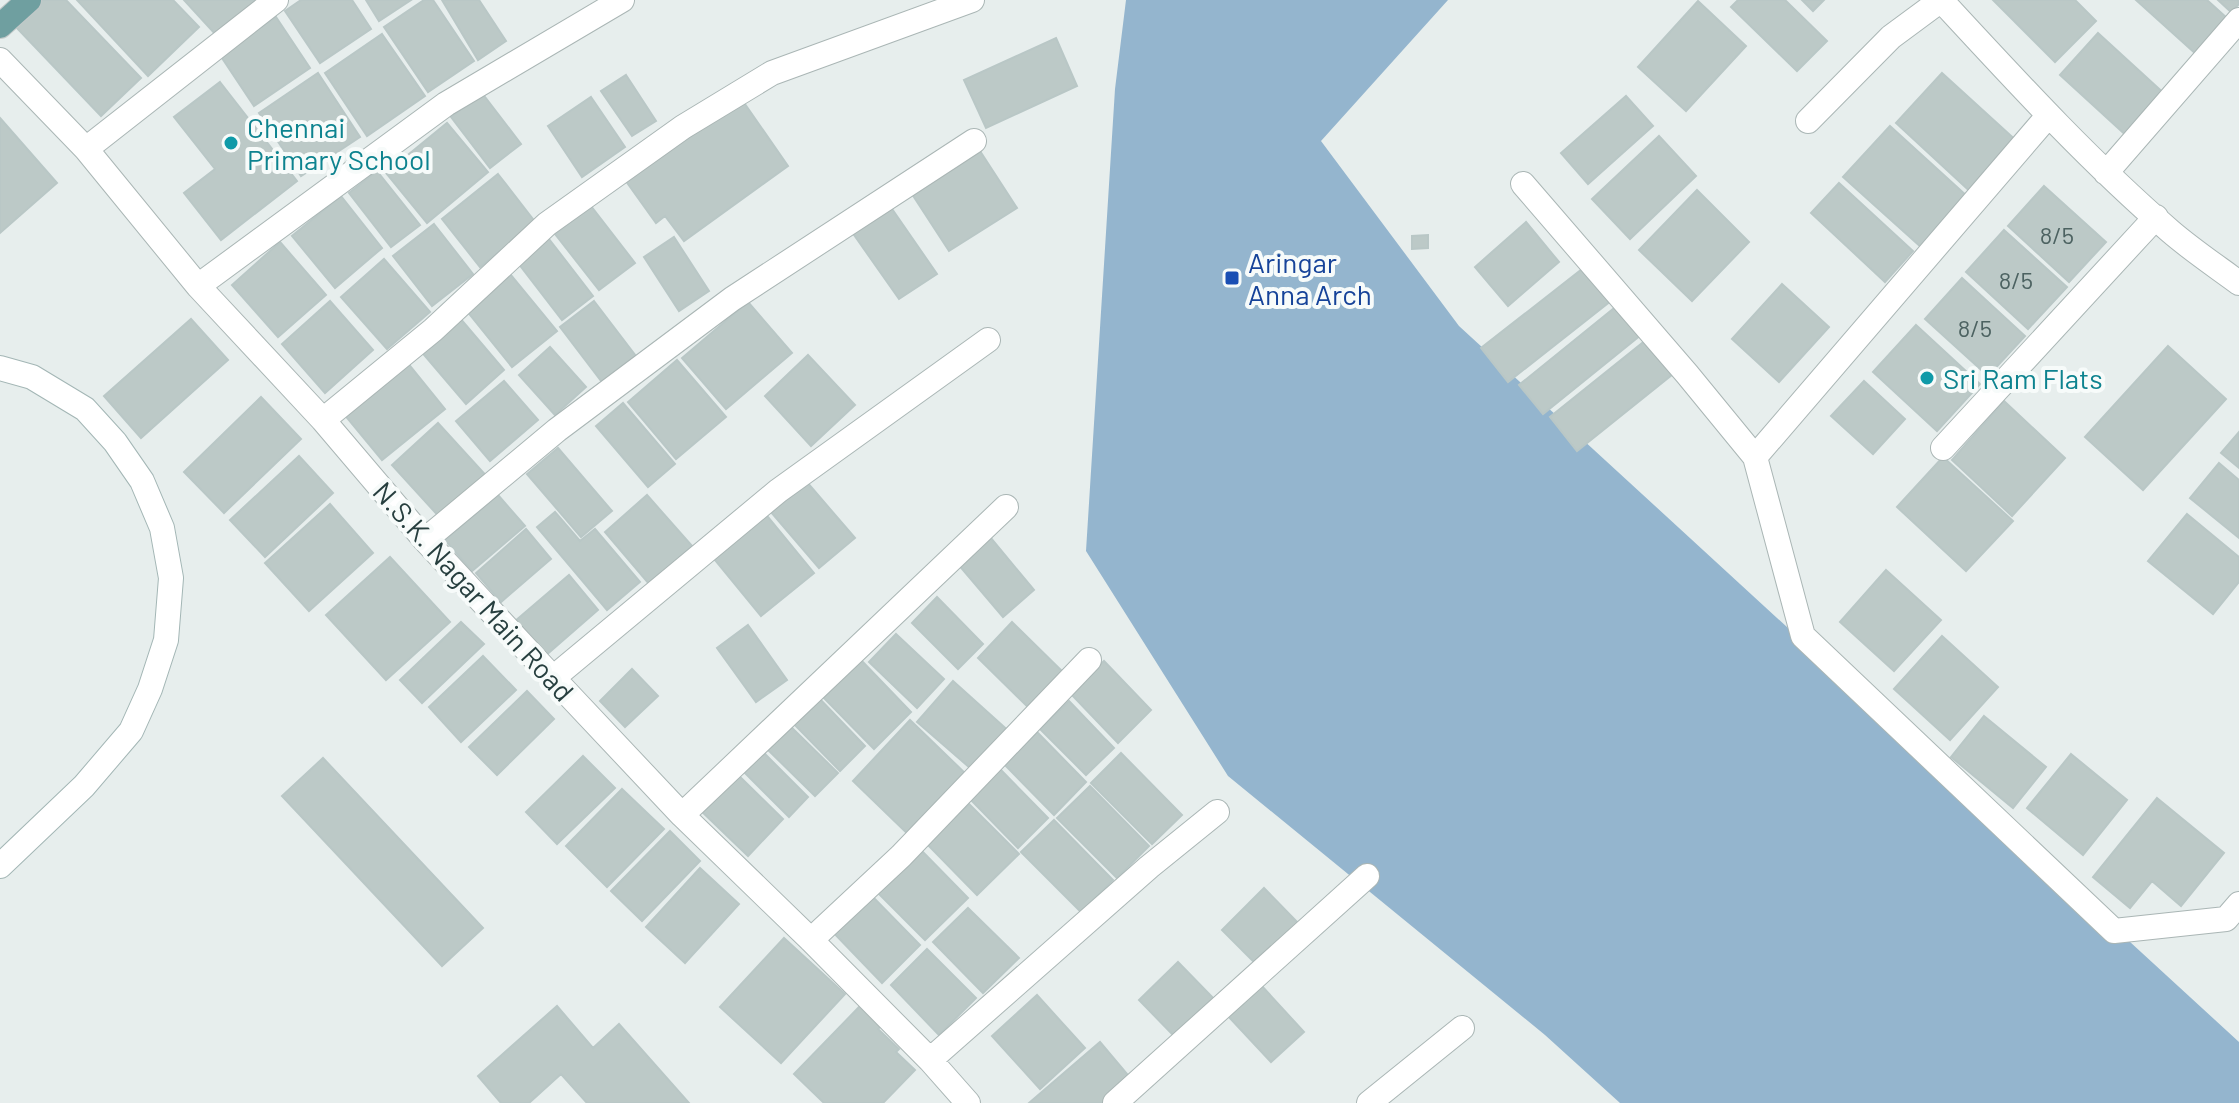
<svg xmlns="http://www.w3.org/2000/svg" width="2239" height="1103" viewBox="0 0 2239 1103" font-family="Barlow,sans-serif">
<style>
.water{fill:#94b5ce}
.building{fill:#bcc9c7;stroke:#b9c7c6;stroke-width:2}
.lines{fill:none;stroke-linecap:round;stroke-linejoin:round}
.minor-casing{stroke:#aab6b5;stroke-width:26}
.secondary-casing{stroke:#a3b6b5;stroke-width:26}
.primary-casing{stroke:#c3c9c9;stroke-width:26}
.minor{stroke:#fff;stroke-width:24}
.secondary{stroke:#fff;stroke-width:24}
.primary{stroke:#6f9fa0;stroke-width:24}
.culture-dot{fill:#0f9aa8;stroke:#f7fbfa;stroke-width:3}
.transit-dot{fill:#1a4fb4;stroke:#f7fbfa;stroke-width:3}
.labels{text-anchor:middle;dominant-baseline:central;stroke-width:8;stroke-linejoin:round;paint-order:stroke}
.number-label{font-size:24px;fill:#4c6261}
.culture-label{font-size:28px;fill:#0d838f;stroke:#f7fbfa;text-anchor:start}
.transit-label{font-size:28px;fill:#164399;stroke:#f7fbfa;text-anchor:start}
.street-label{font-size:28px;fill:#273f3f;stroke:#f7fbfa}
</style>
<rect width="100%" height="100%" fill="#e7eeed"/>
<path class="water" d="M 1126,0 L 1448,0 L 1321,141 L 1459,326 L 2239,1042 L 2239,1103 L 1620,1103 L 1545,1035 L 1228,776 L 1086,551 L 1115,89 Z"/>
<path class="building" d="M 42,0 L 66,0 L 141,78 L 101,116 L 15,26 Z
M 77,0 L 173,0 L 199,27 L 148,76 Z
M 184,0 L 258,0 L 218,37 Z
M 301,0 L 352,0 L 371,29 L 320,63 L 285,11 Z
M 366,0 L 411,0 L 379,21 Z
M 424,0 L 433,0 L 474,61 L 428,92 L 384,27 Z
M 442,0 L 479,0 L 506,41 L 478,60 Z
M 1738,0 L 1785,0 L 1827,41 L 1797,71 L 1731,7 Z
M 1802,0 L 1824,0 L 1813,11 Z
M 1993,0 L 2075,0 L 2096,21 L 2055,62 Z
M 2136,0 L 2207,0 L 2227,18 L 2196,54 Z
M 2218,0 L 2239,0 L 2239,4 L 2231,12 Z
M 1698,1 L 1746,46 L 1686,111 L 1638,67 Z
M 276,17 L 310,68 L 254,106 L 220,55 Z
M 2098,33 L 2168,97 L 2129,138 L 2060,75 Z
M 382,34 L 425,96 L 367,136 L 325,73 Z
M 1056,38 L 1077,86 L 986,128 L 964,80 Z
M 318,73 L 360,137 L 301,176 L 259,113 Z
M 1942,73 L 2020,144 L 1974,195 L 1896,123 Z
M 626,75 L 656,121 L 632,136 L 601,91 Z
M 220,82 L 297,181 L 221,240 L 184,193 L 215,169 L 174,117 Z
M 482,93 L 521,144 L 490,168 L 451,117 Z
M 738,94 L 788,166 L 684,241 L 665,216 L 656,223 L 623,177 Z
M 1626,96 L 1653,126 L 1588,184 L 1561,153 Z
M 591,97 L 625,147 L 582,177 L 548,126 Z
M 0,118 L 57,183 L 0,233 Z
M 447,123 L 488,172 L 427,223 L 386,173 Z
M 1890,126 L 1968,197 L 1921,247 L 1843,177 Z
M 1659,136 L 1696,176 L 1630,239 L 1592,199 Z
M 980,151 L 1017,208 L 949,251 L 912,194 Z
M 377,171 L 420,225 L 391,247 L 349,193 Z
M 498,174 L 536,223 L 480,267 L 442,219 Z
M 1839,183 L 1913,251 L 1885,282 L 1811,213 Z
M 2044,186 L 2106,242 L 2069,282 L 2008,226 Z
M 1697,190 L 1749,242 L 1692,301 L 1639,250 Z
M 341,196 L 382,248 L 335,288 L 292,236 Z
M 591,206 L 635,263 L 599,290 L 555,234 Z
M 890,206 L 937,274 L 899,299 L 852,232 Z
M 1526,222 L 1559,262 L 1508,306 L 1475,267 Z
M 434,224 L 473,274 L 432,306 L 393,256 Z
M 2004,230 L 2067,287 L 2028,329 L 1966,272 Z
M 1428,235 L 1428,248 L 1412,249 L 1412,236 Z
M 674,237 L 709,291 L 679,311 L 644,257 Z
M 549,239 L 593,296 L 562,320 L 518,263 Z
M 280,242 L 326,295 L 278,337 L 232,285 Z
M 384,259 L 430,312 L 387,349 L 341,297 Z
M 1586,266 L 1612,300 L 1508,382 L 1481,348 Z
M 510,274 L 557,331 L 512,367 L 466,310 Z
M 1962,278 L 2025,336 L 1988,376 L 1925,319 Z
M 1782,284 L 1829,327 L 1779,382 L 1732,339 Z
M 330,301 L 373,350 L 325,393 L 282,344 Z
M 594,301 L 639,360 L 605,386 L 560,327 Z
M 748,302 L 792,353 L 726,409 L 682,358 Z
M 1618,305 L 1642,334 L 1543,414 L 1519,385 Z
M 459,317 L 504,370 L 466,404 L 420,350 Z
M 191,319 L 228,360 L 141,438 L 104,396 Z
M 1916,325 L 1980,384 L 1937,431 L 1873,372 Z
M 1646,340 L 1673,374 L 1577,451 L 1550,417 Z
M 2168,346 L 2226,399 L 2143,490 L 2085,437 Z
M 550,347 L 586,387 L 555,415 L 519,375 Z
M 808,355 L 855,405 L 811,446 L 765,396 Z
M 677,360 L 726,417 L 676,459 L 628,402 Z
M 406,361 L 445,409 L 382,460 L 343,413 Z
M 504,381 L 538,420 L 490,461 L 456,421 Z
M 1864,381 L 1905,419 L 1873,454 L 1831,416 Z
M 261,397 L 301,439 L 224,513 L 184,472 Z
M 2004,401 L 2065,458 L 2012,516 L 1952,460 Z
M 623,403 L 675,464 L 648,487 L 596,426 Z
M 438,423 L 490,480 L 443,521 L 392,465 Z
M 2239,432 L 2239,468 L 2221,453 Z
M 558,448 L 612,511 L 581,537 L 527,474 Z
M 299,456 L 333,493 L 265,557 L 230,520 Z
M 1943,457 L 2013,521 L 1966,571 L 1897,507 Z
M 2219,463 L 2239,480 L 2239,538 L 2190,498 Z
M 806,481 L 855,538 L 819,568 L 771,512 Z
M 498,495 L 525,526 L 472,571 L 445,540 Z
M 647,495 L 692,546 L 650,585 L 605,532 Z
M 330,504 L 373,553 L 309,611 L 265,563 Z
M 763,511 L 814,573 L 761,616 L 710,554 Z
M 555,512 L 580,541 L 595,529 L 640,582 L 607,610 L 537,527 Z
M 2187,514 L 2239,557 L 2239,582 L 2213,614 L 2148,561 Z
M 526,529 L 551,559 L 501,602 L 476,573 Z
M 990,537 L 1034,590 L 1003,617 L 958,564 Z
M 390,557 L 450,622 L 386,680 L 326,615 Z
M 1886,570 L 1941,620 L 1894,671 L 1840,622 Z
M 569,575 L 598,610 L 545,656 L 515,621 Z
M 937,597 L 983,644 L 958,669 L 912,623 Z
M 461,622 L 484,644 L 422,703 L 400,680 Z
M 1012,622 L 1067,676 L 1033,712 L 978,658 Z
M 748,625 L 787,680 L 756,702 L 717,648 Z
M 896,634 L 944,679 L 917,708 L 869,662 Z
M 1942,636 L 1998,687 L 1950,740 L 1894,689 Z
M 483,656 L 516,690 L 461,742 L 429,707 Z
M 860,659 L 911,712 L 874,749 L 822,696 Z
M 1104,661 L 1151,710 L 1118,743 L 1071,694 Z
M 632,669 L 658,696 L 625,727 L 600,701 Z
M 953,681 L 1012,734 L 977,774 L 917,722 Z
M 527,691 L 554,719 L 497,775 L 469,747 Z
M 816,695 L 865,746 L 840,771 L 790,720 Z
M 1069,701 L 1114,748 L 1086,775 L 1040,729 Z
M 1984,716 L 2046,767 L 2013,808 L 1951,757 Z
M 910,720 L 969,777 L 911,837 L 853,781 Z
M 786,722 L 838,773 L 815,796 L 763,745 Z
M 1037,732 L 1086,782 L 1054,815 L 1004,764 Z
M 758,747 L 808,797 L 789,817 L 738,766 Z
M 1121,753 L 1182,815 L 1152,844 L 1091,783 Z
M 2071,754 L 2127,800 L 2083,855 L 2027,808 Z
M 583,756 L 615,788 L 557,844 L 526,812 Z
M 323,758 L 483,928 L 442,966 L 282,796 Z
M 1000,769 L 1048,818 L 1018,848 L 970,799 Z
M 733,770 L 783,819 L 748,856 L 697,807 Z
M 1090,786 L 1149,846 L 1117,878 L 1057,818 Z
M 622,789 L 664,829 L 607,887 L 566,846 Z
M 2157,798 L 2224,853 L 2181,906 L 2152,881 L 2130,908 L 2093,877 Z
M 969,804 L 1019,854 L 977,895 L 927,844 Z
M 1054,820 L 1113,880 L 1081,912 L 1021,852 Z
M 670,831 L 700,861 L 642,921 L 611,891 Z
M 918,847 L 968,898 L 925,940 L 875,890 Z
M 700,868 L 739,904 L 685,963 L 646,927 Z
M 1264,888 L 1301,926 L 1259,967 L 1222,930 Z
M 867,891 L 920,945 L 882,983 L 829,928 Z
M 968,908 L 1019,958 L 983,993 L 933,942 Z
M 784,938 L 845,994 L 781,1063 L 720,1007 Z
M 927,949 L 976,998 L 939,1035 L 891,985 Z
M 1178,962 L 1216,1001 L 1176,1038 L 1139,1000 Z
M 1260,984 L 1304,1032 L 1271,1062 L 1227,1015 Z
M 1037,995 L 1085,1048 L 1040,1089 L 992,1036 Z
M 557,1006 L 593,1048 L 619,1024 L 689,1103 L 587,1103 L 561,1074 L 529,1103 L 501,1103 L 478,1076 Z
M 860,1006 L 881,1026 L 878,1029 L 899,1049 L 896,1052 L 915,1070 L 883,1103 L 824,1103 L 794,1074 Z
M 1100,1042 L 1132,1080 L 1106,1103 L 1029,1103 Z"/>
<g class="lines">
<g class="minor-casing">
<path id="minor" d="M 1941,0 C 2015,80 2088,160 2170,231 C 2192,250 2216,266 2239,283
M 0,60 L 86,149 L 198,286 L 323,420 L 425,540 L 553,678 L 682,815 L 811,940 L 930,1060 L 968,1103
M 1808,121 L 1891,37 L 1941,0
M 86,149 L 276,0
M 2106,173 L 2239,20
M 1523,184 L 1687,374 L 1755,457 L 1803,636 L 2114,931 L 2226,919 L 2239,904
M 198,286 L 446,104 L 622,0
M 323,420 L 433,330 L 547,224 L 683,127 L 772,73 L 972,0
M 1943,448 L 2156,217
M 1755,457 L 2048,116
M 425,540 L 557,430 L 732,299 L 974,141
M 553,678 L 778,491 L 988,340
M 682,815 L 1006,507
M 811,940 L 901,856 L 1089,660
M 930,1060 L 1149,867 L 1217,812
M 1115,1103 L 1367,876
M 1369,1103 L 1462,1028"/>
</g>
<g class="secondary-casing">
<path id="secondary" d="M 0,368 L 32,377 L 85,409 L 115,442 L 142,481 L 162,528 L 171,578 L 166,640 L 150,689 L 131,731 L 84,786 L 0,866"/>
</g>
<g class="primary-casing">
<path id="primary" d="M 0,26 L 29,0"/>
</g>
<use href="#minor" class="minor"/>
<use href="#secondary" class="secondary"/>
<use href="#primary" class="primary"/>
</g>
<g class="culture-dot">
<circle cx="231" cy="143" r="8"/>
<circle cx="1927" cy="378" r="8"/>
</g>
<rect class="transit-dot" x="1224" y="270" width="16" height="16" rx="4"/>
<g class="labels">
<g class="number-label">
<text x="2057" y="234">8/5</text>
<text x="2016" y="279">8/5</text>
<text x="1975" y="327">8/5</text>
</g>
<g class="culture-label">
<text x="247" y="127">Chennai<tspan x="247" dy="32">Primary School</tspan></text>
<text x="1943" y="378">Sri Ram Flats</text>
</g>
<g class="transit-label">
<text x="1248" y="262">Aringar<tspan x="1248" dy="32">Anna Arch</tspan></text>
</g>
<g class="street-label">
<text transform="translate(474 591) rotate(48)">N.S.K. Nagar Main Road</text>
</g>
</g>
</svg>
